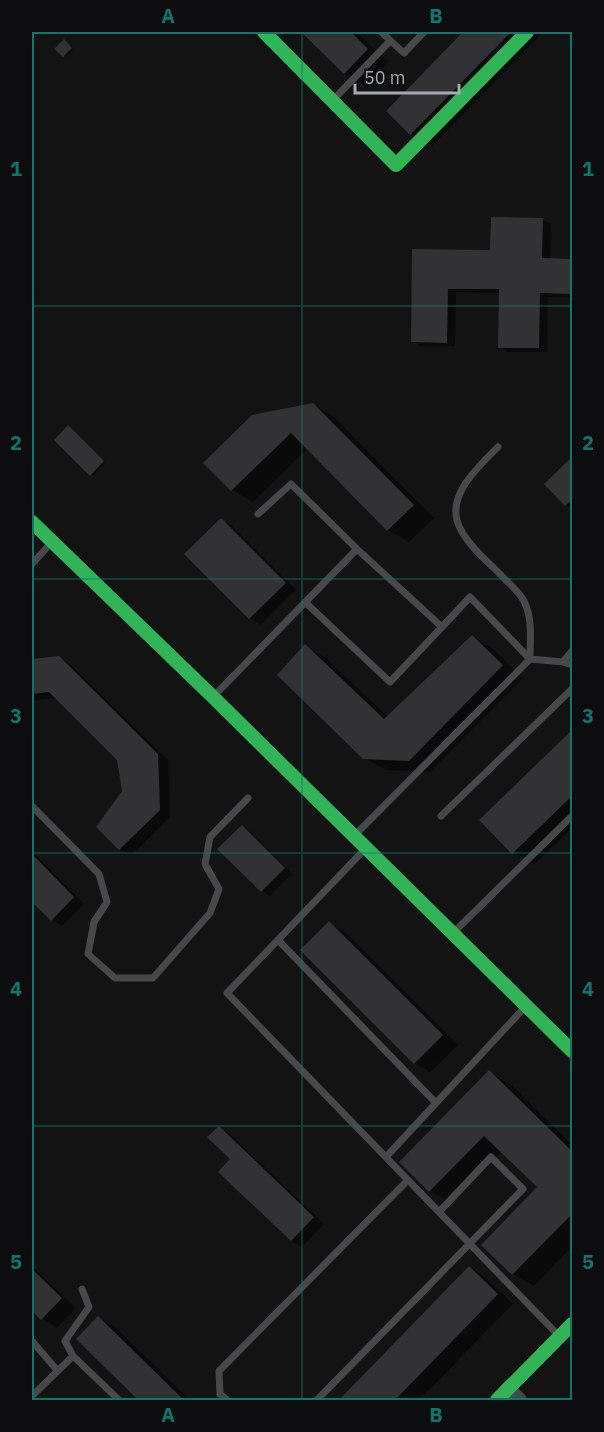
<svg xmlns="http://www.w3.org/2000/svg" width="604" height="1432" viewBox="0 0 604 1432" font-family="'IBM Plex Sans',sans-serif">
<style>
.shadow{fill:#0007}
.building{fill:#323234}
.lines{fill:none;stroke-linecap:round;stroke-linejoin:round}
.lane{stroke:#47484c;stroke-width:7}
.street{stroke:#47484c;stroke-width:14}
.fast{stroke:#30b455;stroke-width:14}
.grid{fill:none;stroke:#0f766e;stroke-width:1.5;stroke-opacity:0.55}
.neatline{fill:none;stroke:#0f766e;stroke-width:2}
.grid-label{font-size:20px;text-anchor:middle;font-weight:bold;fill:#0f766e}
</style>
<rect width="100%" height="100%" fill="#131313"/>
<path class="shadow" d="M 303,32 L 357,32 L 388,62 L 366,85 L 345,72 Z
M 465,32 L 543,32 L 432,146 L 411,134 L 388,111 Z
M 66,42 L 73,50 L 66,57 L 57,49 Z
M 542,219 L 551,224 L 550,260 L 572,260 L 572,340 L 570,338 L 571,297 L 548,297 L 547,352 L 508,352 L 500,347 L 500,293 L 456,292 L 455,346 L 421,346 L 413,341 L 414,251 L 492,252 Z
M 313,404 L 334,417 L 434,518 L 409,542 L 388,530 L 308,448 L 253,502 L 232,490 Z
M 71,429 L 105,463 L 93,476 L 91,474 Z
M 572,458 L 572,508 L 566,505 Z
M 221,520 L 232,526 L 296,590 L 261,625 L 250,618 Z
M 472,637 L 493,649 L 523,678 L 430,772 L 386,770 L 364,758 L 305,646 L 326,658 L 388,717 Z
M 58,657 L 70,664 L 169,761 L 170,817 L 131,855 L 120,849 L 98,827 L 123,791 L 118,759 L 57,698 L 32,701 L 32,661 Z
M 572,731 L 572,828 L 534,865 L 513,853 Z
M 242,826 L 250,831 L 292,874 L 270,896 L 262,891 Z
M 32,851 L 84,904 L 62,926 L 52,919 L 32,899 Z
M 329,923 L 345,932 L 458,1045 L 430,1072 L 414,1063 Z
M 489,1072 L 510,1084 L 572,1145 L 572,1246 L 534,1286 L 513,1274 L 540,1187 L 502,1151 L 451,1203 L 430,1191 Z
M 219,1127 L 230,1134 L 324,1224 L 302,1247 L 291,1240 L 233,1159 Z
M 32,1266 L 76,1308 L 57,1328 L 42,1318 L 32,1309 Z
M 470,1267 L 485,1277 L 513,1304 L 419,1400 L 340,1400 Z
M 99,1318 L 115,1327 L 190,1400 L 141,1400 Z"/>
<path class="building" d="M 301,32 L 351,32 L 368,49 L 344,74 Z
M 463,32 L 511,32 L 410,135 L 386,111 Z
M 64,39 L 72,48 L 63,57 L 54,49 Z
M 491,217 L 543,218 L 542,258 L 573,259 L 573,294 L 540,293 L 539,348 L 498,348 L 499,289 L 448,289 L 447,343 L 411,342 L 412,249 L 490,250 Z
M 313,403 L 414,505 L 387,531 L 291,433 L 231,491 L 203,463 L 252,415 Z
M 68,425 L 104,461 L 90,476 L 54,440 Z
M 573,456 L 573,499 L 565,506 L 544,484 Z
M 221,518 L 286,583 L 249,619 L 184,554 Z
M 472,635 L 503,665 L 409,761 L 363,759 L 277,675 L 305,644 L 384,719 Z
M 59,656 L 158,754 L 160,810 L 119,850 L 96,827 L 122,791 L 117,760 L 49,692 L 32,694 L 32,659 Z
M 573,729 L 573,795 L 512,854 L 479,820 Z
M 242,825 L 285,868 L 261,892 L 217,849 Z
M 32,854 L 74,897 L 51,921 L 32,902 Z
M 329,921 L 443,1035 L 414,1064 L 300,950 Z
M 489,1070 L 573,1152 L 573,1213 L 512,1275 L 481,1245 L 537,1187 L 484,1136 L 429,1192 L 399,1162 Z
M 219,1126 L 314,1217 L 291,1241 L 218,1172 L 230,1159 L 207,1137 Z
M 469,1266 L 498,1294 L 394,1401 L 338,1401 Z
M 32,1269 L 62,1298 L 41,1320 L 32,1311 Z
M 98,1316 L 185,1401 L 139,1401 L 76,1339 Z"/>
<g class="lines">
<path class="lane" d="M 381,32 L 404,53 L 424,32
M 334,99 L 390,41
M 498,447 C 478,467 444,497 460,528 C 468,545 486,560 499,573 C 507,582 518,590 524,601 C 533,619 530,640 530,659 L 563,662 L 572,665
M 258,514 L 291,484 L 357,549 L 442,627 L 470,597 L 530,659 L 354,836
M 32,564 L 51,543
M 306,603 L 390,682 L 442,627
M 563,662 L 572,651
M 214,696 L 357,549
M 32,806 L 99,874 L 107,902 L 94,922 L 88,954 L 115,978 L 153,978 L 210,913 L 219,889 L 205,864 L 210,837 L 248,798
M 441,816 L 572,689
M 365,849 L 227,993 L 558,1335
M 454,932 L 572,816
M 278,940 L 436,1103
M 386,1157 L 525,1007
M 82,1289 L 89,1307 L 65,1341 L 73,1356 L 119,1400
M 32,1341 L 57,1370
M 32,1396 L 73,1356
M 227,1400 L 220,1394 L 219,1371 L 408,1180
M 317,1400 L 523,1189 L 491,1157 L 439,1212"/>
<path class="street" d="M 508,1388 L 520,1400"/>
<path class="fast" d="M 264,32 L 396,165 L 527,32
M 32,522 L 213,697 L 572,1051
M 497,1400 L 572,1324"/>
</g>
<path class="grid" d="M 302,32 L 302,1400M 32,306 L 572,306M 32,579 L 572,579M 32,853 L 572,853M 32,1126 L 572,1126"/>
<rect width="604" height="1432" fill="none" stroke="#0d0d0f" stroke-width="66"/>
<path d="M355 84v9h104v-9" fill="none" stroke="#a4a9b4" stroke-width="3"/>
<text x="364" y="84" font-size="18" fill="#a4a9b4" stroke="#0d0d0f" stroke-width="4.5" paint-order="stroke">50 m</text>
<rect x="33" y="33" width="538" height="1366" class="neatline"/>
<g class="grid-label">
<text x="168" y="23">A</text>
<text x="436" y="23">B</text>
<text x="16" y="176">1</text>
<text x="588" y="176">1</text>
<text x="16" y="450">2</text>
<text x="588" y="450">2</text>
<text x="16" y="723">3</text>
<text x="588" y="723">3</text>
<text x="16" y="996">4</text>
<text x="588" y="996">4</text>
<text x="16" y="1269">5</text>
<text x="588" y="1269">5</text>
<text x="168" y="1422">A</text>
<text x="436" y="1422">B</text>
</g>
</svg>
